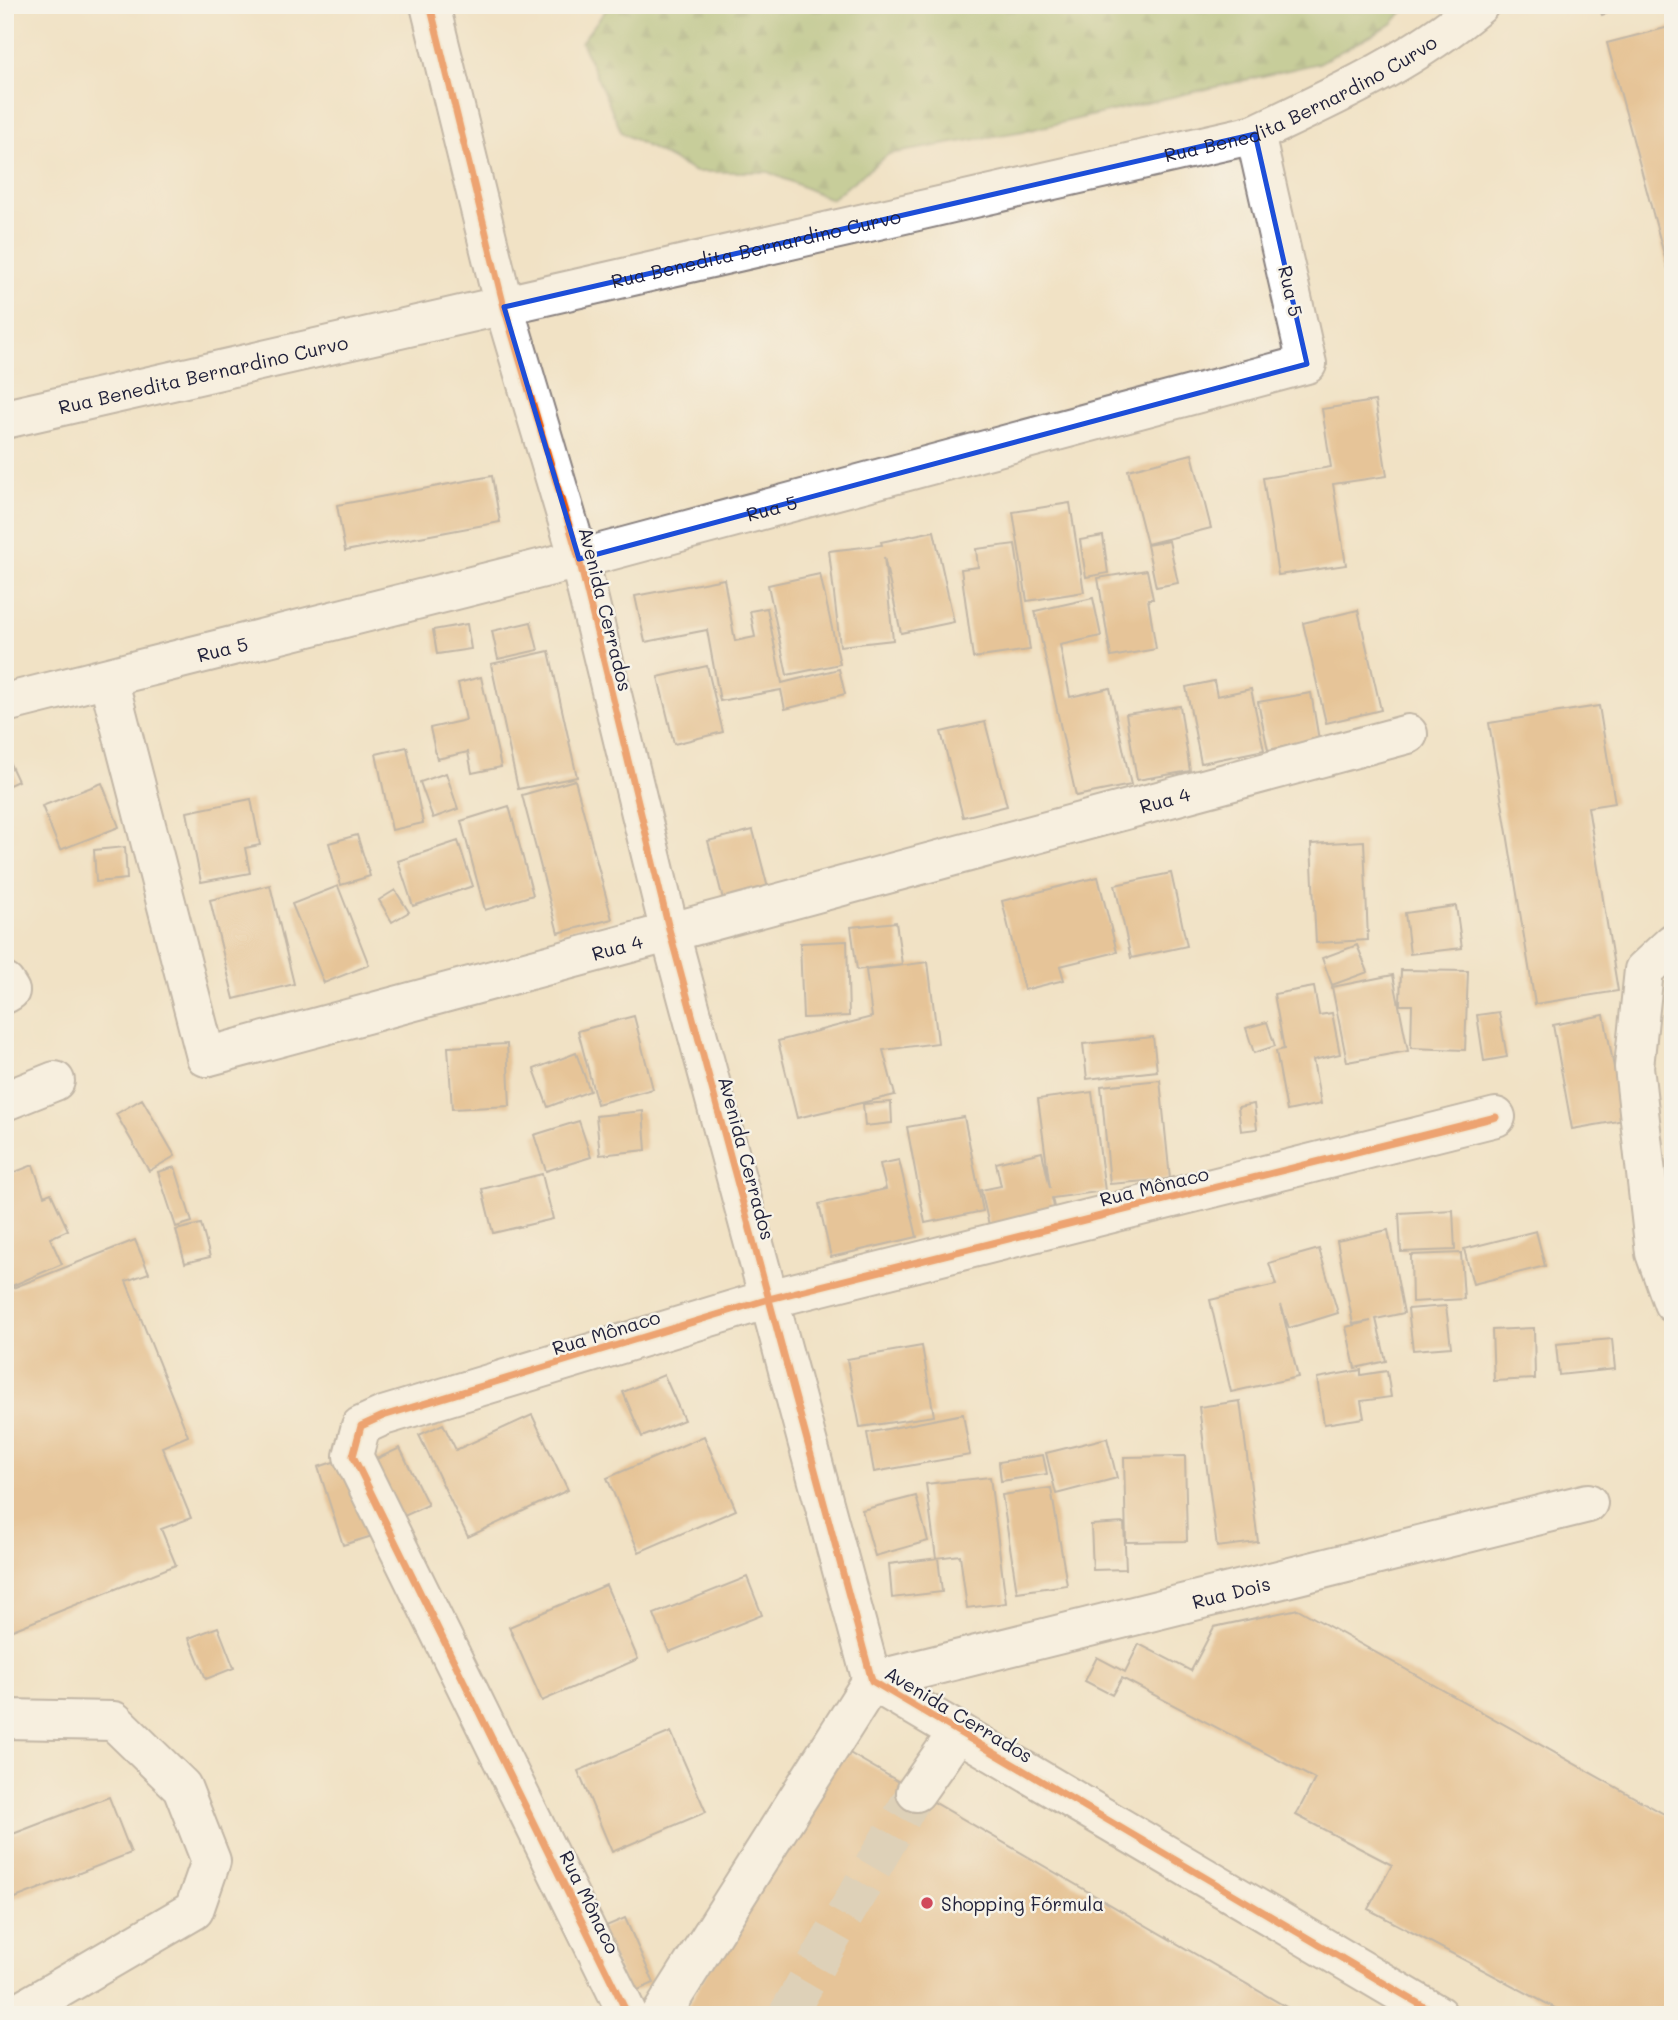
<svg xmlns="http://www.w3.org/2000/svg" width="1678" height="2020" viewBox="0 0 1678 2020" font-family="Mali,sans-serif">
<style>
.forest{fill:url(#forest-firs);stroke:#5b6a50;stroke-width:2}
.building{fill:#daa162}
.lines{fill:none;stroke-linecap:round;stroke-linejoin:round}
.minor-tunnel{stroke:#c8bca9;stroke-width:38;stroke-dasharray:38 19;stroke-linecap:butt}
.minor-casing{stroke:#8a8280;stroke-width:42}
.minor{stroke:#fff;stroke-width:38}
.cycleway-casing{stroke:#f7f3e8;stroke-width:11}
.cycleway{stroke:#e8590c;stroke-width:7}
.marked{fill:none;stroke:#1d4ed8;stroke-width:5;stroke-linejoin:round}
.poi-dot{fill:#d1495b;stroke:#f7f3e8;stroke-width:2.5}
.labels{text-anchor:middle;dominant-baseline:central;stroke-width:5;stroke-linejoin:round;paint-order:stroke}
.street-label{font-size:19px;fill:#22223b;stroke:#f7f3e8}
.poi-label{font-size:19px;fill:#22223b;stroke:#f7f3e8;text-anchor:start}
</style>
<defs>
<pattern id="forest-firs" width="22" height="20" patternUnits="userSpaceOnUse" patternTransform="scale(1.75)"><rect width="22" height="20" fill="#94b366"/><path d="M5 1l3.5 6h-7zM16 11l3.5 6h-7z" fill="#789155"/></pattern>
</defs>
<rect width="100%" height="100%" fill="#f7f3e8"/>
<filter id="ink" filterUnits="userSpaceOnUse"><feTurbulence type="fractalNoise" baseFrequency=".0143" numOctaves="2"/><feDisplacementMap in="SourceGraphic" scale="14" xChannelSelector="R" yChannelSelector="G"/><feConvolveMatrix kernelMatrix="1 2 1 2 8 2 1 2 1" color-interpolation-filters="sRGB"/></filter>
<filter id="wash" filterUnits="userSpaceOnUse"><feTurbulence type="fractalNoise" baseFrequency=".00686" numOctaves="4" result="noise"/><feDisplacementMap in="SourceGraphic" scale="28" xChannelSelector="R" yChannelSelector="G"/><feGaussianBlur stdDeviation="1.57" result="paint"/><feColorMatrix in="noise" values="0 0 0 0 0 0 0 0 0 0 0 0 0 0 0 0 0 1.4 0 .05"/><feComposite in="paint" operator="in"/></filter>
<g filter="url(#wash)">
<rect width="100%" height="100%" fill="#f1e2c5"/>
<path class="forest" d="M 610,5 L 1409,5 L 1392,24 L 1319,63 L 1030,130 L 889,154 L 831,199 L 768,172 L 695,172 L 622,133 L 581,42 Z"/>
<g id="blocks">
<path class="building" d="M 1598,5 L 1627,5 L 1627,6 L 1602,15 Z
M 1673,26 L 1673,284 L 1672,284 L 1607,43 Z
M 1375,401 L 1387,476 L 1333,484 L 1346,565 L 1278,575 L 1263,478 L 1331,467 L 1322,409 Z
M 1192,454 L 1211,528 L 1147,544 L 1128,470 Z
M 492,476 L 500,522 L 345,551 L 337,505 Z
M 1070,503 L 1084,592 L 1027,601 L 1013,512 Z
M 934,531 L 954,622 L 901,633 L 884,557 L 893,640 L 840,646 L 829,551 L 882,545 L 881,542 Z
M 1103,536 L 1108,573 L 1086,577 L 1080,540 Z
M 1169,541 L 1178,583 L 1156,587 L 1147,545 Z
M 1015,544 L 1030,650 L 973,658 L 961,569 L 978,567 L 976,549 Z
M 1147,570 L 1153,599 L 1148,599 L 1156,649 L 1111,657 L 1098,578 Z
M 820,574 L 840,664 L 787,675 L 768,585 Z
M 724,579 L 735,641 L 755,637 L 750,611 L 767,608 L 782,683 L 839,669 L 845,694 L 785,709 L 781,690 L 720,701 L 707,630 L 645,642 L 635,596 Z
M 1093,598 L 1101,636 L 1060,645 L 1070,697 L 1110,688 L 1131,785 L 1076,796 L 1035,611 Z
M 1358,610 L 1381,710 L 1326,723 L 1303,623 Z
M 531,622 L 538,650 L 498,659 L 492,631 Z
M 467,624 L 471,649 L 437,654 L 433,630 Z
M 549,651 L 577,777 L 518,789 L 491,664 Z
M 707,666 L 723,732 L 674,744 L 658,677 Z
M 481,677 L 501,767 L 472,773 L 468,752 L 437,759 L 430,728 L 466,720 L 458,683 Z
M 1214,681 L 1217,696 L 1251,689 L 1264,750 L 1201,763 L 1186,687 Z
M 1311,693 L 1319,740 L 1268,750 L 1258,702 Z
M 1180,706 L 1190,771 L 1137,780 L 1126,714 Z
M 1599,706 L 1615,803 L 1588,807 L 1618,991 L 1535,1004 L 1489,723 Z
M 985,722 L 1007,806 L 963,817 L 941,732 Z
M 407,747 L 423,823 L 392,830 L 376,754 Z
M 5,753 L 18,781 L 5,787 Z
M 446,773 L 458,809 L 433,818 L 420,782 Z
M 575,780 L 612,919 L 558,933 L 522,795 Z
M 102,783 L 119,827 L 60,850 L 42,806 Z
M 251,799 L 260,845 L 245,848 L 250,873 L 201,882 L 187,812 Z
M 509,806 L 533,895 L 485,910 L 461,821 Z
M 753,830 L 769,892 L 724,903 L 708,841 Z
M 357,835 L 370,876 L 341,885 L 329,843 Z
M 458,841 L 473,886 L 413,906 L 398,861 Z
M 1364,841 L 1368,940 L 1316,943 L 1311,844 Z
M 125,847 L 127,879 L 96,882 L 94,850 Z
M 1171,873 L 1187,946 L 1131,958 L 1115,885 Z
M 1098,877 L 1117,952 L 1060,966 L 1064,980 L 1024,990 L 1002,901 Z
M 270,885 L 294,984 L 234,999 L 210,900 Z
M 338,886 L 369,965 L 324,983 L 292,904 Z
M 395,890 L 409,912 L 392,922 L 379,900 Z
M 1456,906 L 1462,948 L 1410,954 L 1405,913 Z
M 896,922 L 902,964 L 857,970 L 851,927 Z
M 847,941 L 849,1016 L 803,1018 L 800,943 Z
M 1357,945 L 1368,972 L 1332,985 L 1322,958 Z
M 928,962 L 938,1043 L 883,1050 L 895,1095 L 797,1118 L 778,1041 L 872,1017 L 866,970 Z
M 1401,970 L 1468,971 L 1465,1050 L 1411,1048 L 1412,1005 L 1400,1005 Z
M 1393,975 L 1408,1051 L 1347,1062 L 1332,987 Z
M 1314,987 L 1319,1015 L 1332,1013 L 1340,1054 L 1313,1060 L 1321,1104 L 1287,1111 L 1276,1051 L 1284,1049 L 1274,994 Z
M 1499,1012 L 1507,1057 L 1484,1061 L 1477,1015 Z
M 1604,1015 L 1624,1120 L 1572,1129 L 1553,1025 Z
M 634,1016 L 653,1089 L 597,1104 L 578,1031 Z
M 1267,1022 L 1275,1046 L 1254,1053 L 1246,1028 Z
M 1153,1037 L 1157,1071 L 1087,1079 L 1083,1044 Z
M 507,1044 L 510,1106 L 452,1109 L 448,1047 Z
M 576,1053 L 590,1091 L 548,1107 L 534,1069 Z
M 1160,1080 L 1170,1179 L 1110,1184 L 1101,1086 Z
M 1092,1092 L 1105,1191 L 1052,1198 L 1056,1216 L 991,1234 L 981,1190 L 1001,1186 L 996,1163 L 1042,1152 L 1050,1188 L 1038,1099 Z
M 142,1099 L 175,1156 L 149,1171 L 116,1114 Z
M 891,1102 L 892,1123 L 865,1126 L 863,1104 Z
M 1254,1104 L 1257,1129 L 1241,1131 L 1238,1107 Z
M 643,1111 L 646,1150 L 600,1155 L 596,1116 Z
M 964,1117 L 983,1211 L 925,1223 L 907,1127 Z
M 579,1121 L 591,1157 L 546,1171 L 534,1135 Z
M 899,1160 L 917,1237 L 831,1257 L 819,1204 L 886,1189 L 880,1164 Z
M 33,1165 L 44,1196 L 51,1193 L 68,1230 L 50,1238 L 62,1264 L 5,1289 L 5,1176 Z
M 175,1167 L 192,1222 L 176,1227 L 158,1172 Z
M 542,1174 L 553,1219 L 493,1233 L 482,1189 Z
M 1453,1210 L 1455,1250 L 1401,1252 L 1399,1213 Z
M 201,1224 L 210,1257 L 185,1263 L 176,1230 Z
M 1388,1230 L 1404,1313 L 1376,1319 L 1386,1361 L 1355,1368 L 1346,1327 L 1371,1321 L 1353,1324 L 1337,1241 Z
M 1536,1231 L 1545,1266 L 1473,1284 L 1464,1249 Z
M 135,1240 L 149,1273 L 126,1281 L 188,1436 L 162,1447 L 191,1518 L 161,1529 L 176,1565 L 5,1633 L 5,1291 Z
M 1319,1249 L 1338,1313 L 1289,1328 L 1281,1305 L 1298,1377 L 1231,1392 L 1210,1300 L 1276,1285 L 1269,1263 Z
M 1461,1253 L 1464,1299 L 1412,1302 L 1411,1255 Z
M 1446,1306 L 1451,1347 L 1413,1350 L 1408,1309 Z
M 1534,1328 L 1535,1379 L 1494,1381 L 1492,1330 Z
M 1612,1339 L 1615,1369 L 1559,1375 L 1556,1344 Z
M 922,1346 L 934,1416 L 860,1427 L 847,1359 Z
M 1361,1370 L 1361,1375 L 1387,1371 L 1391,1397 L 1361,1401 L 1364,1418 L 1324,1424 L 1317,1378 Z
M 664,1375 L 684,1420 L 642,1437 L 623,1392 Z
M 1240,1401 L 1258,1542 L 1217,1547 L 1199,1407 Z
M 963,1414 L 970,1455 L 874,1472 L 867,1433 Z
M 532,1415 L 568,1490 L 468,1537 L 419,1435 L 443,1424 L 456,1450 Z
M 704,1436 L 736,1510 L 639,1552 L 607,1478 Z
M 1107,1438 L 1117,1478 L 1056,1494 L 1046,1453 Z
M 400,1448 L 428,1505 L 400,1518 L 372,1461 Z
M 1043,1455 L 1047,1474 L 1001,1481 L 999,1462 Z
M 1185,1456 L 1187,1541 L 1126,1542 L 1124,1457 Z
M 346,1458 L 372,1536 L 343,1545 L 318,1467 Z
M 990,1477 L 1006,1603 L 967,1608 L 960,1555 L 936,1558 L 926,1484 Z
M 1051,1488 L 1067,1585 L 1017,1592 L 1002,1495 Z
M 916,1496 L 928,1541 L 875,1556 L 862,1510 Z
M 1124,1523 L 1126,1569 L 1093,1570 L 1091,1525 Z
M 938,1558 L 942,1592 L 892,1598 L 889,1564 Z
M 747,1577 L 762,1615 L 669,1652 L 654,1614 Z
M 606,1585 L 638,1659 L 542,1701 L 509,1627 Z
M 1298,1609 L 1673,1819 L 1673,2015 L 1568,2015 L 1368,1909 L 1392,1865 L 1296,1815 L 1315,1779 L 1122,1678 L 1112,1695 L 1085,1681 L 1097,1657 L 1125,1672 L 1139,1644 L 1191,1671 L 1214,1627 Z
M 218,1627 L 234,1668 L 206,1679 L 189,1638 Z
M 671,1732 L 706,1812 L 612,1852 L 578,1771 Z
M 834,1744 L 1300,2015 L 683,2015 Z
M 109,1797 L 131,1853 L 5,1902 L 5,1837 Z
M 625,1918 L 654,1983 L 629,1994 L 599,1929 Z"/>
</g>
</g>
<g filter="url(#ink)">
<use href="#blocks" fill-opacity="0" stroke="#8a8280" stroke-width="2"/>
<g class="lines">
<path class="minor-tunnel" d="M 787,2015 L 916,1792"/>
<g class="minor-casing">
<g id="minor">
<path d="M 430,5 L 504,307 L 579,559 L 670,933 L 872,1681 L 1438,2015"/>
<path id="s1" d="M 5,419 L 1255,134 C 1333,97 1412,62 1479,5"/>
<path id="s2" d="M 108,678 L 206,1057 L 1408,734"/>
<path id="s3" d="M 5,703 L 579,559 L 1307,364 L 1255,134"/>
<path d="M 1673,943 L 1644,970 L 1634,1067 L 1655,1253 L 1673,1303"/>
<path d="M 5,983 L 10,991 L 5,994"/>
<path d="M 5,1101 L 55,1081"/>
<path d="M 5,1719 L 114,1721 L 182,1787 L 211,1861 L 194,1910 L 14,2015"/>
<path d="M 916,1792 L 958,1732"/>
<path d="M 628,2015 L 353,1456 L 361,1426 L 383,1416 L 769,1299 L 1496,1117"/>
<path id="s4" d="M 661,2015 L 872,1681 L 1588,1503"/>
</g>
</g>
<use href="#minor" class="minor"/>
<g class="cycleway-casing">
<path id="cycleway" d="M 430,5 L 504,307 L 579,559 L 670,933 L 872,1681 L 1438,2015
M 628,2015 L 353,1456 L 361,1426 L 383,1416 L 769,1299 L 1496,1117"/>
</g>
<use href="#cycleway" class="cycleway"/>
</g>
</g>
<path d="M0 0H1678V2020H0ZM 1255,134 L 1307,364 L 579,559 L 504,307 Z" fill="#f1e2c5" fill-opacity=".55" fill-rule="evenodd"/>
<path class="marked" d="M 1255,134 L 1307,364 L 579,559 L 504,307 Z"/>
<circle class="poi-dot" cx="927" cy="1903" r="7"/>
<g class="labels">
<g class="street-label">
<text stroke="none"><textPath href="#s1" startOffset="1337">Rua Benedita Bernardino Curvo</textPath></text>
<text stroke="none"><textPath href="#s1" startOffset="770">Rua Benedita Bernardino Curvo</textPath></text>
<text transform="translate(1291 291) rotate(77)">Rua 5</text>
<text stroke="none"><textPath href="#s1" startOffset="203">Rua Benedita Bernardino Curvo</textPath></text>
<text stroke="none"><textPath href="#s3" startOffset="791">Rua 5</textPath></text>
<text transform="translate(606 609) rotate(76)">Avenida Cerrados</text>
<text stroke="none"><textPath href="#s3" startOffset="224">Rua 5</textPath></text>
<text stroke="none"><textPath href="#s2" startOffset="1384">Rua 4</textPath></text>
<text stroke="none"><textPath href="#s2" startOffset="817">Rua 4</textPath></text>
<text transform="translate(747 1158) rotate(75)">Avenida Cerrados</text>
<text transform="translate(1154 1186) rotate(-14)">Rua Mônaco</text>
<text transform="translate(606 1332) rotate(-17)">Rua Mônaco</text>
<text stroke="none"><textPath href="#s4" startOffset="765">Rua Dois</textPath></text>
<text transform="translate(959 1714) rotate(31)">Avenida Cerrados</text>
<text transform="translate(590 1902) rotate(64)">Rua Mônaco</text>
</g>
<g class="poi-label">
<text x="941" y="1903">Shopping Fórmula</text>
</g>
</g>
<rect width="1678" height="2020" fill="none" stroke="#f7f3e8" stroke-width="28"/>
</svg>
